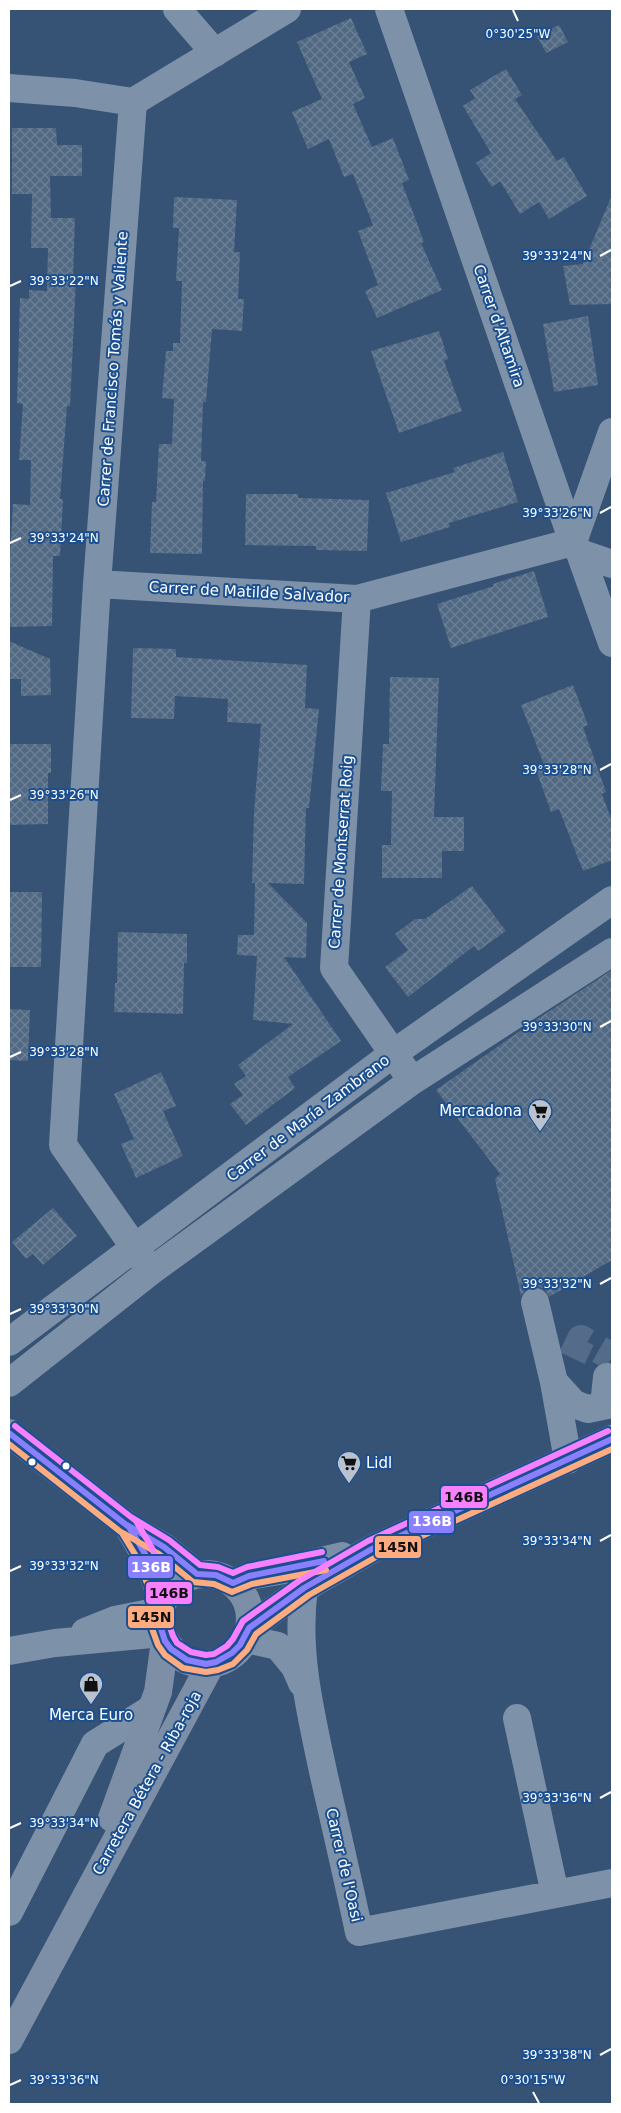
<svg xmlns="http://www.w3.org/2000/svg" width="621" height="2113" viewBox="0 0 621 2113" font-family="'DejaVu Sans',sans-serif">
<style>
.building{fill:url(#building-cross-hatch)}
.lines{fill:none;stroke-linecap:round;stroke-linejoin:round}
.minor-tunnel{stroke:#546c89;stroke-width:28;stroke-dasharray:28 14;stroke-linecap:butt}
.minor{stroke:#7d92a8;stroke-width:28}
.major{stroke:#7d8ea7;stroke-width:28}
.bus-1-casing{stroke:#1b4f8f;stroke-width:10}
.bus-2-casing{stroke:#1b4f8f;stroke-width:10}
.bus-3-casing{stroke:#1b4f8f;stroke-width:10}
.bus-1{stroke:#8a80ff;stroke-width:6}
.bus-2{stroke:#ffab80;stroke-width:6}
.bus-3{stroke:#f780ff;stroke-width:6}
.ticks{fill:none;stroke:#fff;stroke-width:2}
.bus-dot{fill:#fff;stroke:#1b4f8f;stroke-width:2}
.labels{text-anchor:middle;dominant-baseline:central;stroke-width:4;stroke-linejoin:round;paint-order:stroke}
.street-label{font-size:15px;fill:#fff;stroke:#1b4f8f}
.poi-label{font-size:15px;fill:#fff;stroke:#1b4f8f;text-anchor:end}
.ticks-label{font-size:12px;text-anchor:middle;fill:#fff;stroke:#1b4f8f;stroke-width:4;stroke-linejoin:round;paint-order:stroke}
.line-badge{stroke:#1b4f8f;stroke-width:2}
.badge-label{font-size:14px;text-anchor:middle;font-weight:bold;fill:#fff}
.pale-badge-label{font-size:14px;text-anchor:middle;font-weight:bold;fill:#111}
</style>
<defs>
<pattern id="building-cross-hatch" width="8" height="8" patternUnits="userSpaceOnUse" patternTransform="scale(1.25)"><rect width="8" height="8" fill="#526984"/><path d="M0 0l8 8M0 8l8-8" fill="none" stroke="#6c8096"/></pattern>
</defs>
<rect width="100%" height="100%" fill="#365274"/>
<path class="building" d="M 351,18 L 367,54 L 349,62 L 365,98 L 353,104 L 372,147 L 393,138 L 409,180 L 402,183 L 424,242 L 421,243 L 442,290 L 377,318 L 365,291 L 378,285 L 358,231 L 373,225 L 353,174 L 344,177 L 329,139 L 308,149 L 292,112 L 322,99 L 297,42 Z
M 559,25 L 568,42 L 546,53 L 537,36 Z
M 506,69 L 522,95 L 515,99 L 557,161 L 564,157 L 587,196 L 549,219 L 539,202 L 520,214 L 500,181 L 492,187 L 476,163 L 491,153 L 463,106 L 475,98 L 470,90 Z
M 12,128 L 56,128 L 57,145 L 82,145 L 82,176 L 50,176 L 51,218 L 75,218 L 73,279 L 76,279 L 70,406 L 67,406 L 60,499 L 63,499 L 60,556 L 53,556 L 52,626 L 9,627 L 9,573 L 13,504 L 30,505 L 31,460 L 19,460 L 23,404 L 17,403 L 20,298 L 29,299 L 29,290 L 47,291 L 48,248 L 31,248 L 32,194 L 12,194 Z
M 612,195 L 612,304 L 570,305 L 563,266 L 583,264 Z
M 174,197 L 237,200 L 234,252 L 240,252 L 238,299 L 244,299 L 242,331 L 212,329 L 206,402 L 203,402 L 201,461 L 206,461 L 205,481 L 203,481 L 202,554 L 150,553 L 152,502 L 156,502 L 159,444 L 172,444 L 174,399 L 162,398 L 166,351 L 173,351 L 173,343 L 180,343 L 182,281 L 176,281 L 179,228 L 173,228 Z
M 588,316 L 598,385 L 554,392 L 543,324 Z
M 439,331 L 448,359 L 444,361 L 462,411 L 399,433 L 371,351 Z
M 503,452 L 518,502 L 449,523 L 450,527 L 401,542 L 386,493 L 455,472 L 453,468 Z
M 246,494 L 298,494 L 298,498 L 369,500 L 367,551 L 316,550 L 316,546 L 245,545 Z
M 534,571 L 548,617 L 451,648 L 437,604 L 494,586 L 493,584 Z
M 9,641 L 50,659 L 51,695 L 21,696 L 21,679 L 9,679 Z
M 133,648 L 176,649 L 176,657 L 307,665 L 305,708 L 319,709 L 309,808 L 306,808 L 304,884 L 268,883 L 307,923 L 306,958 L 284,957 L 341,1041 L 288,1077 L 295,1088 L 246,1125 L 230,1104 L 243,1095 L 234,1084 L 246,1076 L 238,1065 L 293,1024 L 253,1020 L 257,956 L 237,955 L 238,935 L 254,935 L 255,883 L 252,883 L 254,813 L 261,724 L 227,722 L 228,699 L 175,696 L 174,719 L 131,718 Z
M 390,677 L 439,678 L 434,817 L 464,817 L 464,851 L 442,851 L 442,878 L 382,878 L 382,845 L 391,845 L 392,791 L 381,791 L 383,744 L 389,744 Z
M 573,685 L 588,725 L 583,727 L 606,792 L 602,794 L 612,821 L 612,860 L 583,871 L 559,809 L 551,812 L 536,770 L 545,767 L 521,705 Z
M 9,744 L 51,744 L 51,773 L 48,773 L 48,824 L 9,825 Z
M 472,886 L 506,931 L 478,951 L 474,946 L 408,997 L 385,967 L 408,950 L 395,934 L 415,919 L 425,919 Z
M 9,892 L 42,892 L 41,967 L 9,967 Z
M 118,932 L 187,934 L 187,963 L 184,963 L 183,1014 L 114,1012 L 115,983 L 117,983 Z
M 612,970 L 612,1260 L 549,1297 L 546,1291 L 540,1287 L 532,1287 L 525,1290 L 521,1296 L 495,1179 L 500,1174 L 436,1090 L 530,1024 Z
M 9,1009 L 30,1010 L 28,1061 L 9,1060 Z
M 161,1072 L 176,1106 L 163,1111 L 183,1156 L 136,1178 L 121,1144 L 134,1139 L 114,1094 Z
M 53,1208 L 77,1236 L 43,1265 L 33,1254 L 26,1259 L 12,1242 Z"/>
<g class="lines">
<path class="minor-tunnel" d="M 572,1358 L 581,1339 L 612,1357"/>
<path class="minor" d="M 177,9 L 215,53
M 389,9 L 573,542 L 580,553 L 612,643
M 9,88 L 75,93 L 133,102
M 133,102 L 97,584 L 63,1145 L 151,1271
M 133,102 L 287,9
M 573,542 L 612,432
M 580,553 L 612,564
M 97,584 L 357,599 L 573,542
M 357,599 L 334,968 L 404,1069
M 535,1302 L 554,1382 L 568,1460
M 9,1342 L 394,1053 L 612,900
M 554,1382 L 574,1404 L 588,1409 L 612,1404
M 9,1383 L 151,1271 L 412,1081 L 612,952
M 604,1405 L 607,1377
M 9,1433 L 128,1526 L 164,1547 L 197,1574
M 129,1528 L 148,1560 L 163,1602
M 304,1588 C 295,1652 311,1714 324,1776 C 336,1828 348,1880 359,1932 L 612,1883
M 85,1632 L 115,1620 L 160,1611
M 246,1639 L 278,1646 L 295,1667 L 302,1683
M 9,1651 L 55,1643 L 162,1633
M 517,1718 L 555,1894
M 9,1912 L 95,1744 L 151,1709"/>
<path class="major" d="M160 1619a45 45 0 1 1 90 0a45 45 0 1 1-90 0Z
M 233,1583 L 249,1576 L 279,1571 L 342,1556
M 249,1628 L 304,1588 L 372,1549 L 612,1439
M 112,1818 L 158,1692 L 165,1641
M 9,2040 L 211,1664"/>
<g class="bus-1-casing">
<path id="bus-1" d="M 9,1433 L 129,1527 L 144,1552 L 160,1590 L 162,1602 L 159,1622 L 165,1641 L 171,1649 L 187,1660 L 206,1664 L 216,1662 L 232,1653 L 240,1645 L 249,1628 L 304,1588 L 372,1549 L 612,1439
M 127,1525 L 164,1547 L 197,1574 L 216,1575 L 233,1583 L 249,1576 L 324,1561"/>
</g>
<g class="bus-2-casing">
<path id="bus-2" d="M 9,1444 L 122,1533 L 136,1556 L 151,1593 L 153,1602 L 150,1623 L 158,1645 L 165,1655 L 183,1668 L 206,1672 L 218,1670 L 233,1664 L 247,1650 L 256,1634 L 309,1595 L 376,1557 L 612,1449
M 123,1533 L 159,1554 L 193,1582 L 214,1584 L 232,1592 L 252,1584 L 326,1570"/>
</g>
<g class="bus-3-casing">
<path id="bus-3" d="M 15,1426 L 136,1521 L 152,1548 L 168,1588 L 171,1601 L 168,1621 L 173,1636 L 177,1643 L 191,1652 L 206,1655 L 214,1654 L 227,1646 L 233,1639 L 243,1621 L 299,1581 L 368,1541 L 608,1431
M 131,1517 L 169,1540 L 200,1565 L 218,1567 L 233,1573 L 247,1567 L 322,1552"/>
</g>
<use href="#bus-1" class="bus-1"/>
<use href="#bus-2" class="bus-2"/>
<use href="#bus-3" class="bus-3"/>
</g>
<path class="ticks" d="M 513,10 L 518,21M 600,256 L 611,250M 10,286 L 21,281M 600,513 L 611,507M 10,543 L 21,538M 600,770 L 611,764M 10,800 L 21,795M 600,1027 L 611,1021M 10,1057 L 21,1052M 600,1284 L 611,1278M 10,1314 L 21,1309M 600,1541 L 611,1535M 10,1571 L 21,1566M 600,1798 L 611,1792M 10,1828 L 21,1823M 600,2055 L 611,2049M 10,2085 L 21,2080M 533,2092 L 539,2103"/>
<defs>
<g id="supermarket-pin" transform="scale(1.25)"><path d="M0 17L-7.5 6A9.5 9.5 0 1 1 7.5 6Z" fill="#b9c2ce" stroke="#1b4f8f"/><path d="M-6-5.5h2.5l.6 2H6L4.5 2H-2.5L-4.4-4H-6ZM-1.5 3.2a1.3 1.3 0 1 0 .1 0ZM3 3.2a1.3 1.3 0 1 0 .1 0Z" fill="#111"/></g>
<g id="shop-pin" transform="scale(1.25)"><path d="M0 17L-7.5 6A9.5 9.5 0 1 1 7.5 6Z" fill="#b9c2ce" stroke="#1b4f8f"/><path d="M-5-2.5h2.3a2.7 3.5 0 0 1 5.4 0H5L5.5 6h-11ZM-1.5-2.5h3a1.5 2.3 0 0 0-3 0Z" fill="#111"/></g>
</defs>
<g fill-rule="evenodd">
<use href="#supermarket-pin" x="540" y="1111"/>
<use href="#supermarket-pin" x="349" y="1463"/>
<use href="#shop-pin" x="91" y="1684"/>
</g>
<g class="bus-dot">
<circle cx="32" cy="1462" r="4.5"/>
<circle cx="66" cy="1466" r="4.5"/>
</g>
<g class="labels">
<g class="street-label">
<text transform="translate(499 326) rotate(71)">Carrer d'Altamira</text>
<text transform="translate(113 369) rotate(-86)">Carrer de Francisco Tomás y Valiente</text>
<text transform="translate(249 592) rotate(3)">Carrer de Matilde Salvador</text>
<text transform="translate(341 852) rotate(-86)">Carrer de Montserrat Roig</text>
<text transform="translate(308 1118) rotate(-37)">Carrer de María Zambrano</text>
<text transform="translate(147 1783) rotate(-61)">Carretera Bétera - Riba-roja</text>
<text transform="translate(344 1865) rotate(77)">Carrer de l'Oasi</text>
</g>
<g class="poi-label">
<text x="522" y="1111">Mercadona</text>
<text x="366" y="1463" text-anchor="start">Lidl</text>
<text x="91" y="1715" text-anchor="middle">Merca Euro</text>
</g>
</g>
<g class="ticks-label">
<text x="518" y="38">0°30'25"W</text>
<text x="557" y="260">39°33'24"N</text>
<text x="64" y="285">39°33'22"N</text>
<text x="557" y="517">39°33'26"N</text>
<text x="64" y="542">39°33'24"N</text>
<text x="557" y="774">39°33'28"N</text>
<text x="64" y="799">39°33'26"N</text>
<text x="557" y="1031">39°33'30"N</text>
<text x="64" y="1056">39°33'28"N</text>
<text x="557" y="1288">39°33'32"N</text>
<text x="64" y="1313">39°33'30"N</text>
<text x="557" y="1545">39°33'34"N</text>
<text x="64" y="1570">39°33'32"N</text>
<text x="557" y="1802">39°33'36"N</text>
<text x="64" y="1827">39°33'34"N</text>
<text x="557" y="2059">39°33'38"N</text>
<text x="533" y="2084">0°30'15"W</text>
<text x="64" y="2084">39°33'36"N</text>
</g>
<g class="line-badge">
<rect x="440" y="1485" width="48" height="24" rx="5" fill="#f780ff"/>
<rect x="408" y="1510" width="47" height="24" rx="5" fill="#8a80ff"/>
<rect x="374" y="1535" width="48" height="24" rx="5" fill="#ffab80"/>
<rect x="127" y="1555" width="47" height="24" rx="5" fill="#8a80ff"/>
<rect x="145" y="1581" width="48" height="24" rx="5" fill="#f780ff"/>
<rect x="127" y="1605" width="48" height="24" rx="5" fill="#ffab80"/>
</g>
<g class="badge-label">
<text x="432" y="1526">136B</text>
<text x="151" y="1572">136B</text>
</g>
<g class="pale-badge-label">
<text x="464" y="1502">146B</text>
<text x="398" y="1552">145N</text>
<text x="169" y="1598">146B</text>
<text x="151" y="1622">145N</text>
</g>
<rect width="621" height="2113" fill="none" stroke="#ffffff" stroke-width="20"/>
</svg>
